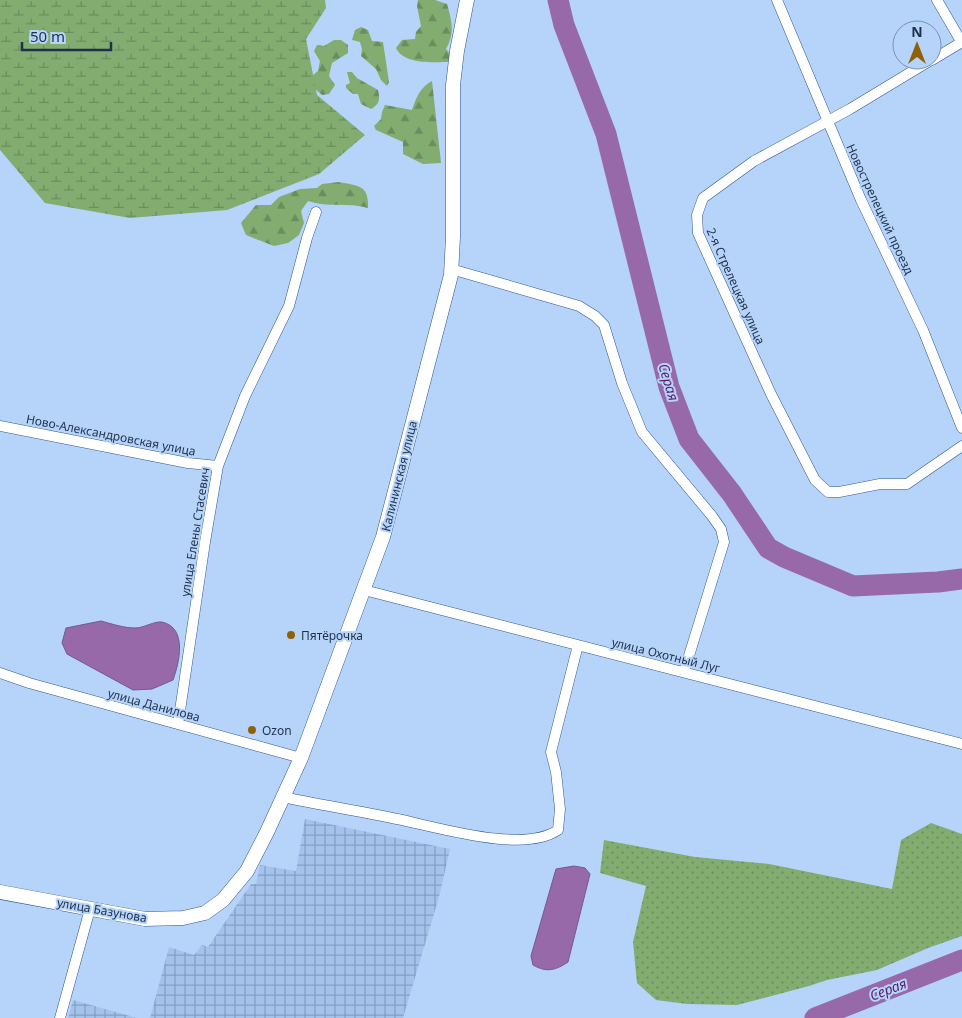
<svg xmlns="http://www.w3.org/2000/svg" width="962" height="1018" viewBox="0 0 962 1018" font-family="'Noto Sans',sans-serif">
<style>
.industrial{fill:url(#industrial-grid)}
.forest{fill:url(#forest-firs)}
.wetland{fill:url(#wetland-marsh)}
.garden{fill:url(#garden-dots)}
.water{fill:#9869a9;stroke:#73588c}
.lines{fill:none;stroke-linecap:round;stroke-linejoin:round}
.river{stroke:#9869a9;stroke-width:21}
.street-casing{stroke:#2e5891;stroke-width:11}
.secondary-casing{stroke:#2e5891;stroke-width:15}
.street{stroke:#fff;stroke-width:10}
.secondary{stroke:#fff;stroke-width:14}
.poi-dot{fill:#8e6108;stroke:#b6d3fa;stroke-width:2}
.labels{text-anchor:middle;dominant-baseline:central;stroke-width:4;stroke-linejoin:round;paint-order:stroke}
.street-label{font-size:12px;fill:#1e314a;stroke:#b6d3fa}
.poi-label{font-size:12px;fill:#1e314a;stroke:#b6d3fa;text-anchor:start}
.water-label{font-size:14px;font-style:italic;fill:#5b1f6f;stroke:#b6d3fa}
</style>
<defs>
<pattern id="industrial-grid" width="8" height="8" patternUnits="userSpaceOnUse" patternTransform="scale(1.25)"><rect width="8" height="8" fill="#a4c3ec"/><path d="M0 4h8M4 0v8" fill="none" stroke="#859fc1"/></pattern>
<pattern id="forest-firs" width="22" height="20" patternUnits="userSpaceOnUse" patternTransform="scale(1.25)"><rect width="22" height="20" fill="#83ac70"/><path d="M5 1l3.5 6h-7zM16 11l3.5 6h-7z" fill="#6b8d5e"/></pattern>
<pattern id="wetland-marsh" width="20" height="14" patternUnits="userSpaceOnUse" patternTransform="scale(1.25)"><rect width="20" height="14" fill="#83ac70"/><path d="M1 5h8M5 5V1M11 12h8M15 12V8" fill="none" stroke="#6b8d5e"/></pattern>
<pattern id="garden-dots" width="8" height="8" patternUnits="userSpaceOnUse" patternTransform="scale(1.25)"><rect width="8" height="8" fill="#83ac70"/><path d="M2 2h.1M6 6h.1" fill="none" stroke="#6b8d5e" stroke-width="1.8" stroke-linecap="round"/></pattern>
</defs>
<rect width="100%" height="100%" fill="#b6d3fa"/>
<path class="industrial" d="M 305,819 L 450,849 L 439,897 L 403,1018 L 150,1018 L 169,947 L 194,955 L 202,945 L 208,947 L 251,884 L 256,884 L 260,865 L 296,871 Z
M 73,1000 L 137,1018 L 68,1018 Z"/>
<path class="forest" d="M 418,0 L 435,0 L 447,4 C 452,21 455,34 446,49 L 450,54 L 450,62 C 433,62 404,65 396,48 L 402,40 L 415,39 L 416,32 L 421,26 L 417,6 Z
M 361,27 L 368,30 L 372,41 L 383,42 L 389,82 L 387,86 L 381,80 L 376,69 L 361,56 L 362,49 L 360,42 L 352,40 L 355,30 Z
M 334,40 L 341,40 L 348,45 L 348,53 L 332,63 L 329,76 L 335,85 L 329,94 L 322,95 L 312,86 L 312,76 L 318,71 L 320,61 L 314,51 L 317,45 L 324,46 Z
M 347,72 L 352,72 L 357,78 L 378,90 C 380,99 380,104 371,109 L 361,104 L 358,94 L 353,94 L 346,88 L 346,85 L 350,83 Z
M 432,81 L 441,163 L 423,164 L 403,154 L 403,142 L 376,130 L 374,126 L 381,119 L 382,112 L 385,105 L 412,110 C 416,98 420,87 432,81 Z
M 339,182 C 359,186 369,185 368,208 C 348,202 328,208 308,201 L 301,211 L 304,223 L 299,235 L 288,243 L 274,246 L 246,235 L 241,223 L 256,205 L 271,205 L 279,197 L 300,189 L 317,188 L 322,184 Z"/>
<path class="wetland" d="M 0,0 L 325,0 L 326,8 L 306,39 L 317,95 L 365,135 L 319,174 L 227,210 L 130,218 L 45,203 L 0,150 Z"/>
<path class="garden" d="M 931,823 L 962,834 L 962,936 L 928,948 L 877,970 L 827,980 L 809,986 L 737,1005 L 687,1004 L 656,1000 L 637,983 L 633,942 L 646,886 L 600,873 L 604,840 L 695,857 L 769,864 L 892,889 L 901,840 Z"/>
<path class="water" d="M 101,621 C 112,624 124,628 135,628 C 144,628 154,621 162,622 C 188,628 179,663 173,680 L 152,689 L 133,690 L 67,654 L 62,643 L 66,628 Z
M 574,866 L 585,868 L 590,874 L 568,962 C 556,970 547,973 533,965 L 531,956 L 556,869 Z"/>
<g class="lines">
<path class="river" d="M 558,0 L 564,25 L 606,134 L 669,387 L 689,439 L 732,494 L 768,548 L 784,557 L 853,586 L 938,582 L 962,579
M 815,1018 L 962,960"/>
<g class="street-casing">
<path id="street" d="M 777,0 L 861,200 L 923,330 L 962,428
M 937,0 L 962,43
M 931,60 L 850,109 L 754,161 L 703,198 L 697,215 L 698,233 L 771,394 L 815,480 L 828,492 L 839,492 L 880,484 L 907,484 L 962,446
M 932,60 L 962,42
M 451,269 L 579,306 L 595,316 L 604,325 L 622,383 L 642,432 L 712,516 L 721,529 L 724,542 L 684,672
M 0,426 L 188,463 L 218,466
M 364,590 L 962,744
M 0,673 L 29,683 L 301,758
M 178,724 L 205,542 L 218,466 L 245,396 L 289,306 L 307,238 L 316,212
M 283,797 C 321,805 359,811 397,819 C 437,827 523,854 558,830 L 560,809 L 556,772 L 551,752 L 578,645
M 60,1018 L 90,909"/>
</g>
<g class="secondary-casing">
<path id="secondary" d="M 0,892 L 145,919 L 183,918 L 205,913 L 223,900 L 247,871 L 267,832 L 301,758 L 383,537 L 451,275 L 453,237 L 453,85 L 457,51 L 467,0"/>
</g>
<use href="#street" class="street"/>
<use href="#secondary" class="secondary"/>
</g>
<g class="poi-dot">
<circle cx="291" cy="635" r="5"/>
<circle cx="252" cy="730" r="5"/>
</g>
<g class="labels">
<g class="street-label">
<text transform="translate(880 209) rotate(65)">Новострелецкий проезд</text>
<text transform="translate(736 286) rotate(66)">2-я Стрелецкая улица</text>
<text transform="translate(111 435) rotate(11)">Ново-Александровская улица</text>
<text transform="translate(399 476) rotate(-76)">Калининская улица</text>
<text transform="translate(195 532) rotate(-81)">улица Елены Стасевич</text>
<text transform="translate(666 655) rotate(14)">улица Охотный Луг</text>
<text transform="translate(154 705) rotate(15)">улица Данилова</text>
<text transform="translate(102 910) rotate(10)">улица Базунова</text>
</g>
<g class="poi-label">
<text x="301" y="635">Пятёрочка</text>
<text x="262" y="730">Ozon</text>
</g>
<g class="water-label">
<text transform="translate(669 382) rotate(73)">Серая</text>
<text transform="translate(888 989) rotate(-21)">Серая</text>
</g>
</g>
<g transform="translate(917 45)"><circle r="24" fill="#b6d3fa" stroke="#7992b4"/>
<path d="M0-4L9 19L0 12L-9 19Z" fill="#8e6108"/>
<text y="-8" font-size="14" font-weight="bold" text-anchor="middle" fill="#1e314a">N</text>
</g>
<path d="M22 42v8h89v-8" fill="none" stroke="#1e314a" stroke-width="2.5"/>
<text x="30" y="42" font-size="15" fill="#1e314a" stroke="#b6d3fa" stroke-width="4" paint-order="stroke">50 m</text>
</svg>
